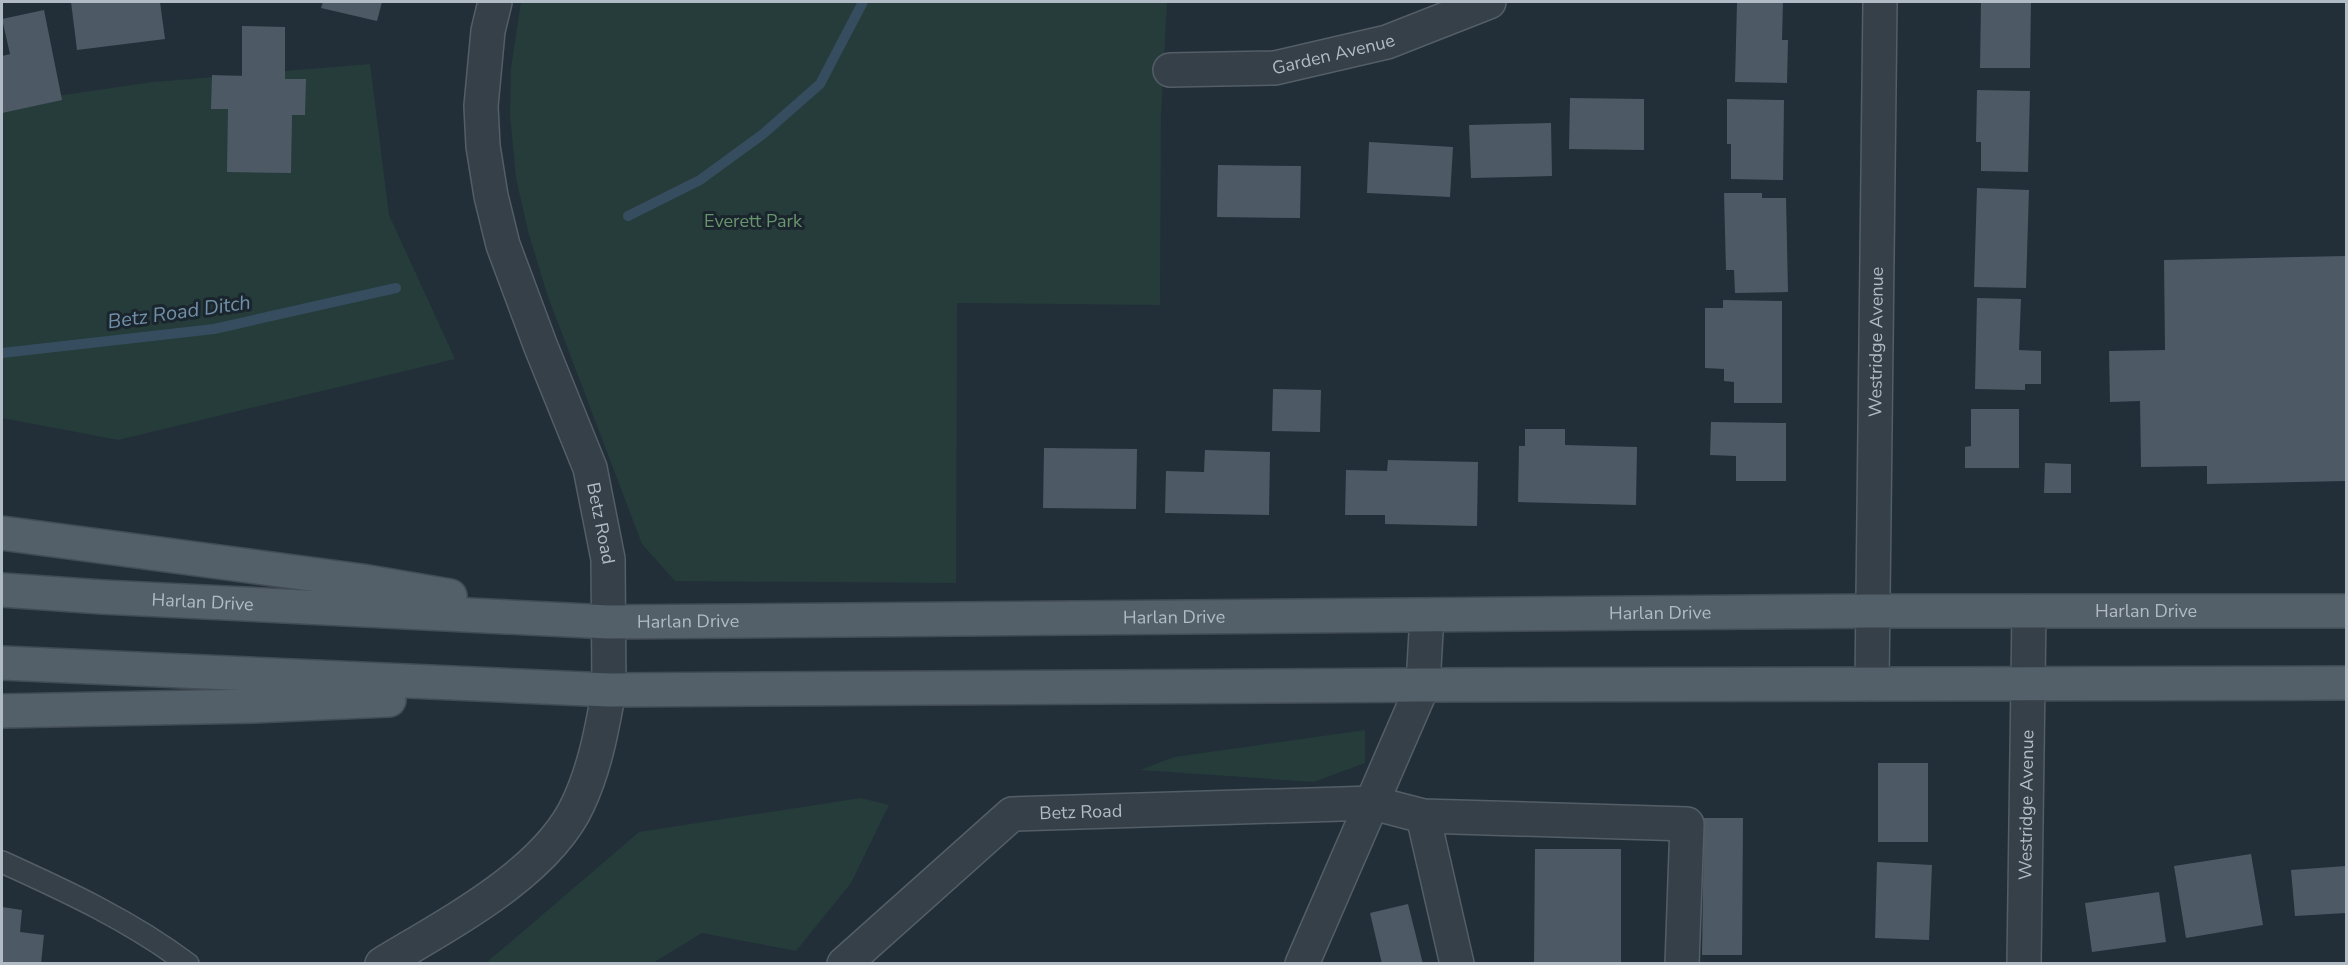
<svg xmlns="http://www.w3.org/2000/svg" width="2348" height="965" viewBox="0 0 2348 965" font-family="'Nunito Sans',sans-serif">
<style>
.green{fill:#253c3a}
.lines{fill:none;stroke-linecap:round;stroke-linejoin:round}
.stream{stroke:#364d5f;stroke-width:10}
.building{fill:#4d5a66}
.service-casing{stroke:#535e67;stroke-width:24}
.minor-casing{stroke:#535e67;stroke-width:36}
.tertiary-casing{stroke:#535e67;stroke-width:36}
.primary-casing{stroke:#424c55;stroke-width:36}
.service{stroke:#364049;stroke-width:21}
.minor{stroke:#364049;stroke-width:33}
.tertiary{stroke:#364049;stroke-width:33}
.primary{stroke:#535f69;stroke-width:33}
.labels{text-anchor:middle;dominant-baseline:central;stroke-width:6;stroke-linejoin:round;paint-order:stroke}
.street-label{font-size:18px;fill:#b0bbc5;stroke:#1b252e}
.park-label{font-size:18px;fill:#68956d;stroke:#1b252e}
.water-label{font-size:20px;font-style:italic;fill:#7190a8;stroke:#1b252e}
</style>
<rect width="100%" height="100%" fill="#222f39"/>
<path class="green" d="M 521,2 L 1167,2 L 1161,116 L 1160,305 L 957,303 L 956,583 L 675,581 L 642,544 L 547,294 L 528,231 L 516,178 L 510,115 L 511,68 Z
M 370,64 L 389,215 L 455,359 L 118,440 L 2,418 L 2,104 L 153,82 Z
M 1365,730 L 1365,763 L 1314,782 L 1140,770 L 1174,757 Z
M 861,798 L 889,805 L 851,883 L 796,951 L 702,933 L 653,963 L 486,963 L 639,832 Z"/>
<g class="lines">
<path class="stream" d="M 628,216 L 700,180 L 763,134 L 820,84 L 863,2
M 2,353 L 214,329 L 396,288"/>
</g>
<path class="building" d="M 71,2 L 160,2 L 165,39 L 77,50 Z
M 323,2 L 382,2 L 377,21 L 321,8 Z
M 1737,2 L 1783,2 L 1782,40 L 1788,40 L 1787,83 L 1735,82 Z
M 1981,2 L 2031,2 L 2030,68 L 1980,68 Z
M 44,10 L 62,100 L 2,113 L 2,56 L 10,54 L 2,19 Z
M 242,26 L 285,27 L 285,79 L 306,79 L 305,115 L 292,115 L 291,173 L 227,172 L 228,109 L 211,109 L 212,75 L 242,76 Z
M 1977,90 L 2030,91 L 2028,172 L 1981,171 L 1981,142 L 1976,142 Z
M 1570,98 L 1644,99 L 1644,150 L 1569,149 Z
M 1727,99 L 1784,100 L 1783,180 L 1731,179 L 1731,144 L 1727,144 Z
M 1551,123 L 1552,176 L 1471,178 L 1469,125 Z
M 1369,142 L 1453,147 L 1450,197 L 1367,193 Z
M 1218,165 L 1301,166 L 1300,218 L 1217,217 Z
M 1977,188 L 2029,190 L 2026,288 L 1974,287 Z
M 1724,193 L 1762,193 L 1762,198 L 1786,198 L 1788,292 L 1735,293 L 1734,270 L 1726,270 Z
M 2346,256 L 2346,481 L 2207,484 L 2207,466 L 2141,467 L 2140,401 L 2110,402 L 2109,351 L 2165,350 L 2164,260 Z
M 1977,298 L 2021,299 L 2019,350 L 2041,351 L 2041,384 L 2025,384 L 2025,390 L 1975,389 Z
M 1723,300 L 1782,301 L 1782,403 L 1734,403 L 1734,382 L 1724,381 L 1724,369 L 1705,368 L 1705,308 L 1723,308 Z
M 1273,389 L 1321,390 L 1320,432 L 1272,431 Z
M 1971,409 L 2019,409 L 2019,468 L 1965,468 L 1965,447 L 1971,446 Z
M 1711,422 L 1786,423 L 1786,481 L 1736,481 L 1736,456 L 1710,455 Z
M 1525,429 L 1565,429 L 1565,445 L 1637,447 L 1636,505 L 1518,502 L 1519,446 L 1525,446 Z
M 1044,448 L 1137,449 L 1136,509 L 1043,508 Z
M 1205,450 L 1270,452 L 1269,515 L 1165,513 L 1166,471 L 1204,472 Z
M 1388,460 L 1478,462 L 1477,526 L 1385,524 L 1385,515 L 1345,515 L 1346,470 L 1387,471 Z
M 2045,463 L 2071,464 L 2071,493 L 2044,493 Z
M 1878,763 L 1928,763 L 1928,842 L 1878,842 Z
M 1704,818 L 1743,818 L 1742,955 L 1702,955 Z
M 1535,849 L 1621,849 L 1621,964 L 1534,964 Z
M 2251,854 L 2263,925 L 2186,938 L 2174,866 Z
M 1877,862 L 1932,865 L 1929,940 L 1875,938 Z
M 2346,866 L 2346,913 L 2295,916 L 2291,870 Z
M 2159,892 L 2166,942 L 2092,952 L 2085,903 Z
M 1408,904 L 1423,964 L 1382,964 L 1370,913 Z
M 2,907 L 22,910 L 20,932 L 44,935 L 41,964 L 2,964 Z"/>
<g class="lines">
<g class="service-casing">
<path id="service" d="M 2,862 C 66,891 131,921 188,964"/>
</g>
<g class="minor-casing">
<g id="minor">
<path id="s1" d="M 1170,70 L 1275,68 L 1387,42 L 1489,2"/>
<path id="s2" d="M 1872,684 L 1880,2"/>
<path d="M 1423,816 L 1457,964"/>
<path d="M 382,964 C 446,925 546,874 578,804 C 595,768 602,729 609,690"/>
<path id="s3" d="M 844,964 L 1012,814 L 1373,803 L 1423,816 L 1687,824 L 1682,964"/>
<path d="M 1302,964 L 1423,685 L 1427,615"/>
<path id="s4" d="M 2024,964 L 2029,611"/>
</g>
</g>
<g class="tertiary-casing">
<g id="tertiary">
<path id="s5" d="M 495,2 L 488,31 L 481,106 L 483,146 L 491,196 L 503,245 L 541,347 L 590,468 L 608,559 L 609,690"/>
</g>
</g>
<g class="primary-casing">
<g id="primary">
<path d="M 2,533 L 362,581 L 450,596"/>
<path id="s6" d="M 2,590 L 102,597 L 609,622 L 1873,611 L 2346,611"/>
<path d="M 2,663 L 609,690 L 1423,685 L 2346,683"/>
<path d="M 2,711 L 253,706 L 389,700"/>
</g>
</g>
<use href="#service" class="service"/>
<use href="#minor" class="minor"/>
<use href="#tertiary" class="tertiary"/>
<use href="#primary" class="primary"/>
</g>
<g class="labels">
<g class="street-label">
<text stroke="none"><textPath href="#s1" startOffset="165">Garden Avenue</textPath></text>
<text stroke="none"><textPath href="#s2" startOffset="342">Westridge Avenue</textPath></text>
<text stroke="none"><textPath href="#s5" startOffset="542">Betz Road</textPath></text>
<text stroke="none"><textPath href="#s6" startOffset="201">Harlan Drive</textPath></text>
<text stroke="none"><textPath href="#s6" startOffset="2145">Harlan Drive</textPath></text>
<text stroke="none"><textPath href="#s6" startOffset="1659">Harlan Drive</textPath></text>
<text stroke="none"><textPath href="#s6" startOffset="1173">Harlan Drive</textPath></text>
<text stroke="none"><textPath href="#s6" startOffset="687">Harlan Drive</textPath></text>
<text stroke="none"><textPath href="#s4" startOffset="159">Westridge Avenue</textPath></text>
<text stroke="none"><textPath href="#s3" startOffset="294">Betz Road</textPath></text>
</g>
<g class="park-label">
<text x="753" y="221">Everett Park</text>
</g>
<g class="water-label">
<text transform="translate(179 312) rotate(-8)">Betz Road Ditch</text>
</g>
</g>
<rect width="2348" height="965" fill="none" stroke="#b0bbc5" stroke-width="6"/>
</svg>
